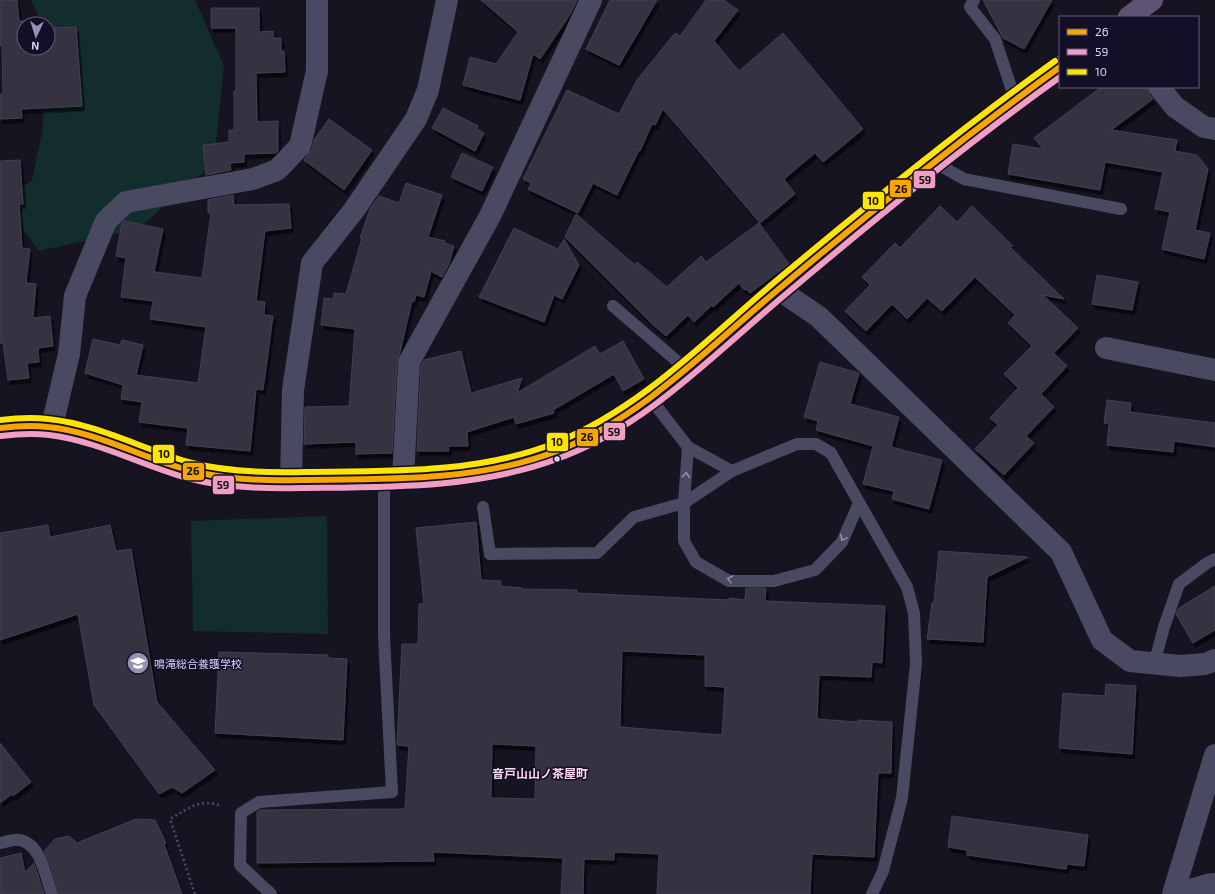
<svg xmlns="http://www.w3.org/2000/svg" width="1215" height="894" viewBox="0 0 1215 894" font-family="'Exo 2','Noto Sans JP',sans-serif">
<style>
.green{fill:#132c2d}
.building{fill:#343243;stroke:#433f54;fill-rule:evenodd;filter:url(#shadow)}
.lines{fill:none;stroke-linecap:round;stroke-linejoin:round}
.path{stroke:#44505f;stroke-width:2.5;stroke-dasharray:2 3;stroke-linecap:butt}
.lane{stroke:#4a4962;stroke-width:12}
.street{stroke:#4a4962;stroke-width:22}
.primary{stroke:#5e5373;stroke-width:22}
.bus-1-casing{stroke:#130f26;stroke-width:9}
.bus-2-casing{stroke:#130f26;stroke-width:9}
.bus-3-casing{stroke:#130f26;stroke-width:9}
.bus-1{stroke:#f7a600;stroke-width:6}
.bus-2{stroke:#f19ec2;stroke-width:6}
.bus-3{stroke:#ffe500;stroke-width:6}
.oneway{stroke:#928eb0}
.bus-dot{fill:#d9d4ff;stroke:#130f26;stroke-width:1.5}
.labels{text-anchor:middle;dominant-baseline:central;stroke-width:3;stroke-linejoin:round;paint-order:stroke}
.poi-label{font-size:11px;fill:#d9d4ff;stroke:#130f26;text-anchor:start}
.neighbourhood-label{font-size:12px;font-weight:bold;fill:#ffd6f0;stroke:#130f26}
.line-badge{stroke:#130f26;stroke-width:1.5}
.pale-badge-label{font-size:11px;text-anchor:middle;font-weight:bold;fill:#111}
</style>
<defs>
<filter id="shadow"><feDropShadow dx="2.5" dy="4.5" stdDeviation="0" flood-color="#0009"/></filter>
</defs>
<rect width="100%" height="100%" fill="#161421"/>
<path class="green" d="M 31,0 L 195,0 L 224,66 L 214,163 L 138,229 L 39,251 L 15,219 L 17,191 L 32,180 L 43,128 L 44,48 L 48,48 L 48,24 L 42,24 Z
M 327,516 L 328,634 L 193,631 L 191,521 Z"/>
<path class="building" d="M 0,0 L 17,0 L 19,21 L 25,21 L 24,48 L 48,48 L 48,28 L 76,27 L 82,106 L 21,109 L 22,118 L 0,119 L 0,94 L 3,94 L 2,45 L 0,46 Z
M 481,0 L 577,0 L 571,13 L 540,59 L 533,54 L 520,100 L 463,85 L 470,57 L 496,64 L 518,32 Z
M 610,0 L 657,0 L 619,65 L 586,49 Z
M 706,0 L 724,0 L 738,10 L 714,41 L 739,71 L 783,33 L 863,129 L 823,162 L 815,153 L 784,179 L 795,194 L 760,223 L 663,109 L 655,125 L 652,124 L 640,151 L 639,150 L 617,195 L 593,183 L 578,213 L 528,189 L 531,183 L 523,179 L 567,90 L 619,114 L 637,80 L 675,33 L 680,36 Z
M 983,0 L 1052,0 L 1024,49 L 1003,38 Z
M 211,8 L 259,8 L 259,32 L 273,31 L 273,38 L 281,38 L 281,51 L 284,51 L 285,72 L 256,73 L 257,122 L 278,121 L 278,151 L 276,153 L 244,154 L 244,162 L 230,163 L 231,170 L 206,175 L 203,145 L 229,142 L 229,130 L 234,130 L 234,91 L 236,91 L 236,28 L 211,28 Z
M 1101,87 L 1147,87 L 1149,94 L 1153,99 L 1111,130 L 1177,140 L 1175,151 L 1197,155 L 1208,169 L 1195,230 L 1210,233 L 1204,259 L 1162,249 L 1170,212 L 1155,209 L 1163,172 L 1105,162 L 1100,190 L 1008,174 L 1013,144 L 1043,149 L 1034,138 Z
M 443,108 L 478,126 L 477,129 L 484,133 L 475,151 L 432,128 Z
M 329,119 L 372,150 L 344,190 L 304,160 L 312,149 L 314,140 Z
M 462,153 L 493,167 L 482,191 L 451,177 Z
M 20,160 L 23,204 L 19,204 L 22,248 L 30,249 L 26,283 L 36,284 L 33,318 L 50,316 L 53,346 L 38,348 L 39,362 L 27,363 L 29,378 L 8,380 L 3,343 L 0,343 L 0,161 Z
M 406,183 L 442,195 L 428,237 L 445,241 L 444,243 L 454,246 L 449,264 L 442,277 L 431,271 L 424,297 L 416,295 L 414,302 L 412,301 L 400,352 L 397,361 L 392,453 L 356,454 L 356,442 L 304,444 L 305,407 L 349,406 L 355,329 L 321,325 L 324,298 L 333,299 L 334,293 L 346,294 L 362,238 L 360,238 L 370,209 L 379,196 L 399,203 Z
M 233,195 L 234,205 L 289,204 L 291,228 L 265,231 L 256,301 L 265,302 L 264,315 L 273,316 L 263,390 L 256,389 L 250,451 L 186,445 L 188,428 L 139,422 L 142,402 L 121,399 L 123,385 L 85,373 L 93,339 L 120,345 L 122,340 L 143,345 L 136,375 L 198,383 L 206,327 L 150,319 L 153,301 L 121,297 L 126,258 L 116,256 L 122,223 L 124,221 L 163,229 L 154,272 L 202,278 L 211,213 L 208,213 L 208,200 Z
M 940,206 L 957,222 L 972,206 L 1013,246 L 1009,246 L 1064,299 L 1043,295 L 1078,328 L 1054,353 L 1067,366 L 1041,394 L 1054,407 L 1026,436 L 1034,443 L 1004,475 L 975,449 L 998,425 L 990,418 L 1018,388 L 1004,374 L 1032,346 L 1008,323 L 1015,315 L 975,277 L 942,311 L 927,298 L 907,319 L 892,304 L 866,331 L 845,311 L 870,285 L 862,277 L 895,243 L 900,248 Z
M 576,214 L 635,265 L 637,262 L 667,287 L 701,256 L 706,262 L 759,223 L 789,264 L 750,293 L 746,289 L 744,290 L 739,283 L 713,307 L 712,305 L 694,322 L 688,315 L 666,336 L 652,324 L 565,237 Z
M 514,228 L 558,249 L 564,239 L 579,265 L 562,299 L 554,295 L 544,322 L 479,297 Z
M 1097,275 L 1138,282 L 1132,310 L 1092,304 Z
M 623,341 L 644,379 L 623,391 L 614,374 L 553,410 L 554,413 L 516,424 L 514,417 L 467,432 L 468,446 L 448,446 L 449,451 L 417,451 L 421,366 L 424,360 L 461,351 L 471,393 L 522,378 L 517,393 L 595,346 L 600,354 Z
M 820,362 L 859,373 L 850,404 L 899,417 L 891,447 L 942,460 L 929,509 L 892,499 L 894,491 L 863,484 L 873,446 L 816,430 L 818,421 L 804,417 Z
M 1107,400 L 1131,403 L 1130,412 L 1215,423 L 1215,447 L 1174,441 L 1173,452 L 1107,445 L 1109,424 L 1104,423 Z
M 476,522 L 481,580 L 501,581 L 501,586 L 522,588 L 522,589 L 577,590 L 577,593 L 729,600 L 729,598 L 745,600 L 746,588 L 766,588 L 765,601 L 885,606 L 882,663 L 872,662 L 871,677 L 819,675 L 817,719 L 858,722 L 858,720 L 892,722 L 891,773 L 878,773 L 874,857 L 812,854 L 810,894 L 657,894 L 659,854 L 614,852 L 614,860 L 584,859 L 583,894 L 561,894 L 563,858 L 433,852 L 434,861 L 257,863 L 257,812 L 260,810 L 405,809 L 409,746 L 397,745 L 402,644 L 418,644 L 419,604 L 424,604 L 416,528 ZM 622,651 L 705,655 L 705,686 L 725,687 L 722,735 L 620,727 ZM 492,744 L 536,746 L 535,799 L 491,798 Z
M 48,525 L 50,537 L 110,525 L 116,551 L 131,549 L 157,702 L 215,770 L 182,793 L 172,787 L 159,794 L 94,705 L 78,614 L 0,640 L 0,533 Z
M 939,551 L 1028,557 L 987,577 L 983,642 L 927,639 L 932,603 L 934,603 Z
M 1215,586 L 1215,630 L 1193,643 L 1176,614 L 1179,608 Z
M 219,652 L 328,655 L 328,658 L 347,659 L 343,740 L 215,733 Z
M 1106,684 L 1136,686 L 1132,754 L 1059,748 L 1063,693 L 1105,696 Z
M 0,743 L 31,782 L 13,796 L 12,794 L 0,803 Z
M 952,816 L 1088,835 L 1084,866 L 1067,864 L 1066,869 L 967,855 L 967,850 L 948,847 Z
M 136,819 L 155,820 L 166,843 L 164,844 L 182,894 L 59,894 L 51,867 L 44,851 L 55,839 L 69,836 L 77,843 Z
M 21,853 L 25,872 L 34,863 L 44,894 L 0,894 L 0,858 Z"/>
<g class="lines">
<path class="path" d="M 195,894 L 170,819 C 189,808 200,798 222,806"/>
<path class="lane" d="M 974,0 L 970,7 L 995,39 L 1015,99
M 934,162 L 964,179 L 1121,209
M 613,306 L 686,369
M 650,398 L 688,447 L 732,471
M 688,447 L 684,503 L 684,541 L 696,562 L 729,581 L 774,581 L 815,570 L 842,542 L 859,503
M 483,507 L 490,554 L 597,553 L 634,517 L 684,503 L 732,471 L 797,444 L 816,444 L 831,453 L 907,587 L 914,613 L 916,664 L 902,798 L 883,871 L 872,894
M 1154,664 L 1164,627 L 1179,584 L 1207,563 L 1215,559
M 0,843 C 6,842 13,839 19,840 C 41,843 45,876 52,894
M 271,894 L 240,865 L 241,813 L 259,802 L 392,792 L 384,636 L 384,478"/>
<path class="street" d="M 1159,87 L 1175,107 L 1204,127 L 1215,129
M 778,289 L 819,317 L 1061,552 L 1102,640 L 1130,661 L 1180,666 L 1205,664 L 1215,660
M 1106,348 L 1215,370
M 52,426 L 69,354 L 75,296 L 106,221 L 126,202 L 253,179 L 277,170 L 300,146 L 317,71 L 317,0
M 403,478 L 409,362 L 490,216 L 591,0
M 291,481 L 293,390 L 312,263 L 354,210 L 416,119 L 428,90 L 447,0
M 1173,894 L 1215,755
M 1176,894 L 1207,885 L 1215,884"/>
<path class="primary" d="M 1129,17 L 1152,0
M 0,428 C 68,415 128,455 192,471 C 233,481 276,481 318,480 C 398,478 481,480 557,451 C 644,417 709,346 780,288 C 871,212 963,136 1060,67"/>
<g class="bus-1-casing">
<path id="bus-1" d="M 0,428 C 16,426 32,425 48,427 C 98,432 144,459 192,471 C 227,480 264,481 300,480 C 385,479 477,482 557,451 C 644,417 710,346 780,288 C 871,211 964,137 1060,67"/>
</g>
<g class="bus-2-casing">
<path id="bus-2" d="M 1,436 C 17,434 33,433 49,435 C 97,441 141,465 187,478 C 224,488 263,489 301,488 C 386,487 476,489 557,459 C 645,428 715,353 786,294 C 875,219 965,145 1060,77"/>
</g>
<g class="bus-3-casing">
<path id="bus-3" d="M 0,420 C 16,418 32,417 48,419 C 98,424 144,450 192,463 C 228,472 267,473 305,472 C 388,471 477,474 555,443 C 641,409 707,339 777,280 C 868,204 959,130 1055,61"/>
</g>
<use href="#bus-1" class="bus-1"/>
<use href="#bus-2" class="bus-2"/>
<use href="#bus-3" class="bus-3"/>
</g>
<defs><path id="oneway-chevron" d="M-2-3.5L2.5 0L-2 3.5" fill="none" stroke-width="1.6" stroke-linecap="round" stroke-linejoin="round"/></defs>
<g class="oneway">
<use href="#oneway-chevron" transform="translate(686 475) rotate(-86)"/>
<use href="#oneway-chevron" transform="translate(843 538) rotate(118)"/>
<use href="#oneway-chevron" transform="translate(730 579) rotate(-166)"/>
</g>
<defs>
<g id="school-disc" transform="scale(1.15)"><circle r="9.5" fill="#9591b1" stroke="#130f26"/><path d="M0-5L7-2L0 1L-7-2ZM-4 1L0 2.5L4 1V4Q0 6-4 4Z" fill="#fff"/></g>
</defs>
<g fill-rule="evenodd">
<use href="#school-disc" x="138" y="663"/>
</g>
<circle class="bus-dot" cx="557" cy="459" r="3.5"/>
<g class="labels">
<g class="poi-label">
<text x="154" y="663">鳴滝総合養護学校</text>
</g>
<g class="neighbourhood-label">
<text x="540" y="773">音戸山山ノ茶屋町</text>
</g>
</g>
<g class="line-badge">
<rect x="913" y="170" width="23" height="19" rx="4" fill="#f19ec2"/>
<rect x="889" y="179" width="23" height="19" rx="4" fill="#f7a600"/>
<rect x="862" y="191" width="23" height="19" rx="4" fill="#ffe500"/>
<rect x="603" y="422" width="23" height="19" rx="4" fill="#f19ec2"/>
<rect x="576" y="428" width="23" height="19" rx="4" fill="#f7a600"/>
<rect x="546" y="432" width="23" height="20" rx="4" fill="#ffe500"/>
<rect x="152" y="444" width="23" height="20" rx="4" fill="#ffe500"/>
<rect x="182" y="462" width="23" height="19" rx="4" fill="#f7a600"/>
<rect x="212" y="475" width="23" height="20" rx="4" fill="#f19ec2"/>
</g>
<g class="pale-badge-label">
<text x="925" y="184">59</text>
<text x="901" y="193">26</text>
<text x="873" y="205">10</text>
<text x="614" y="436">59</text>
<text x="587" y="441">26</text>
<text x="557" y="446">10</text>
<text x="164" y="458">10</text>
<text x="193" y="475">26</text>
<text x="223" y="489">59</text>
</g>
<rect x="1059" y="16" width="140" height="72" fill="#130f26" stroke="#625e7d"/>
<rect x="1067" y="29" width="20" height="6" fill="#f7a600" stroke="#625e7d"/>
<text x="1095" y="36" font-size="12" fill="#d9d4ff">26</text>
<rect x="1067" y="49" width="20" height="6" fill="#f19ec2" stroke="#625e7d"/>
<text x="1095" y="56" font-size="12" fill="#d9d4ff">59</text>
<rect x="1067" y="69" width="20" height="6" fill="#ffe500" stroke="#625e7d"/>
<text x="1095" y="76" font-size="12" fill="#d9d4ff">10</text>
<g transform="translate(36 36) rotate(184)"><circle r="19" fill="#130f26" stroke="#625e7d"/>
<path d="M0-3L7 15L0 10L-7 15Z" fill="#9591b1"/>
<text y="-6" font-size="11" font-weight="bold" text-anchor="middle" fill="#d9d4ff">N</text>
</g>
</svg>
